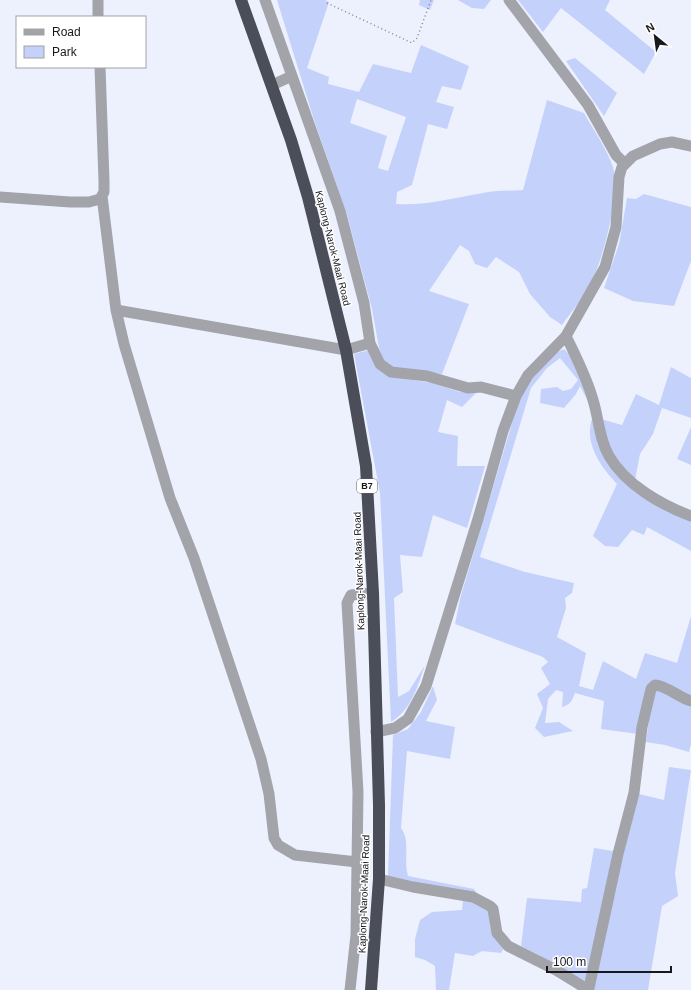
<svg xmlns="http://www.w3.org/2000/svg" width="691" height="990" viewBox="0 0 691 990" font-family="Helvetica,sans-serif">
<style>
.green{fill:#c4d1fb;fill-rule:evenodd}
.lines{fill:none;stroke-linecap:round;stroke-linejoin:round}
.path{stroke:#858790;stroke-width:1.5;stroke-dasharray:1 3;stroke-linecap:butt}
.minor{stroke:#a2a4aa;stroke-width:11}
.highway{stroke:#4b4e59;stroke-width:12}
.labels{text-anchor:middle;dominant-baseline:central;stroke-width:3;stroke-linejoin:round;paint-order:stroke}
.shield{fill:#fff;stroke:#5d5d60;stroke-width:1}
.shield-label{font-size:9px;font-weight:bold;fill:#17181c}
.street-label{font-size:10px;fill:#17181c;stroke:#fff}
</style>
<rect width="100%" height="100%" fill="#edf1fe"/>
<path class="green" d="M 277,0 L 325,0 L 329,2 L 307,68 L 329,77 L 328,84 L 359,92 L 373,64 L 411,73 L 421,45 L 469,66 L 461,90 L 442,86 L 436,102 L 454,107 L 447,129 L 428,124 L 412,185 L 397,192 L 396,204 C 425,206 453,198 483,193 C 496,190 510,191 523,190 L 547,100 L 584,113 C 593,129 607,149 613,167 C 621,193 603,260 590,285 C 583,299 571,312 562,325 L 550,317 L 530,294 L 519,272 L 496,257 L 487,268 L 475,264 L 469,251 L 460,245 L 429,291 L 469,304 L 442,374 L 393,370 L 384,362 L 379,348 L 372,309 L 347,215 L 314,120 ZM 357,99 L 406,117 L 388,171 L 378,168 L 387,136 L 350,123 Z
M 420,0 L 434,0 L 430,10 L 419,5 Z
M 458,0 L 491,0 L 484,9 L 472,8 Z
M 518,0 L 610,0 L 605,10 L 656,52 L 644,74 L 561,8 L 543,32 Z
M 575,58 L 617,93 L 604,116 L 566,61 Z
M 644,194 L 691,207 L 691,261 L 674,306 L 633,301 L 604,288 L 619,244 L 627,198 L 636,199 Z
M 564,349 L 573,358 L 592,409 L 580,386 L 576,394 L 564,408 L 540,403 L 541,389 L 557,387 L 563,391 L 571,389 L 578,380 L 560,358 L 547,368 L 531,388 L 480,557 L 525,572 L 574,583 L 572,593 L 565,598 L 566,608 L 557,637 L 586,653 L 579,686 L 593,690 L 603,661 L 636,679 L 645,653 L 677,663 L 691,616 L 691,698 L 653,682 L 638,734 L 601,729 L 604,701 L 575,693 C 572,701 570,705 562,707 L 563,692 L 556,690 L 548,699 L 545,723 L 559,722 L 573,731 L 544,737 L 535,728 L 543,708 L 537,694 L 550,684 L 541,668 L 548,662 L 543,657 L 455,624 L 460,599 L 520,396 C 532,377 542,357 564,349 Z
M 369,350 L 391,377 L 433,383 L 460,392 L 477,392 L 462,407 L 447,400 L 438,432 L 458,436 L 457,466 L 485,466 L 467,528 L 433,515 L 422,557 L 400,555 L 403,592 L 394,598 L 398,697 L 409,691 L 425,665 C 417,688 412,709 391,722 L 380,493 L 354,354 Z
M 671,367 L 691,378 L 691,418 L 662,408 L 653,434 L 640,454 L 635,480 L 612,457 L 601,419 L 622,425 L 636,394 L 659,405 Z
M 592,419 L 598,445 L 606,460 L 691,521 L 691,551 L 647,527 L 644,535 L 632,530 L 618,547 L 605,546 L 593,536 L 617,484 C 601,467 584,444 592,419 Z
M 691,427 L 691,465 L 677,459 Z
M 433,686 L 437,700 L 426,721 L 455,727 L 450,759 L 407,751 L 401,828 C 411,841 403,860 408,876 L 474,889 L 478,896 L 388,877 L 393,735 L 408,729 L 421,712 Z
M 655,691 L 661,691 L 691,704 L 691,744 L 689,752 L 665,745 L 646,742 L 652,696 Z
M 669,767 L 691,770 L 675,873 L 678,896 L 662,906 L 648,990 L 591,990 L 615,887 L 639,794 L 664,800 Z
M 594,848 L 613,851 L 588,982 L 582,983 L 554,963 L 521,946 L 527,898 L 581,902 L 582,889 L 587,888 Z
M 463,900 L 481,903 L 489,910 L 504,948 L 501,953 L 482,951 L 473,956 L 455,953 L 449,990 L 436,990 L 435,966 L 425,960 L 415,957 L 415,939 L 420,920 L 432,912 L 462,910 Z"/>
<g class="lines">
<path class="path" d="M 327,3 L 412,43 L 417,38 L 431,0"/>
<path class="minor" d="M 98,0 L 98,17
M 265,0 L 340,211 L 364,303 L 370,343 L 380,364 L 391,372 L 427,376 L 468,388 L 481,387 L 516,396
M 509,0 L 588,105 L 616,155 L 624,163
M 272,85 L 292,76
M 102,196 L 116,310 L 124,344 L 170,498 L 194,558 L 261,759 L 269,794 L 274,838 L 278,845 L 295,855 L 357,862
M 0,197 L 70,202 L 89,202 L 100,199 L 104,192 L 104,181 L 100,67
M 116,310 L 346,350 L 370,343
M 566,336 C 576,357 587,378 593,400 C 599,419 599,439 609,456 C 625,484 661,505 691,516
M 376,732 L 395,728 L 408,719 L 426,686 L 478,519 L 503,431 L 516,396 L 528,375 L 566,336 L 605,267 L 616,227 L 619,177 L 622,167 L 633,156 L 660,144 L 672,142 L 691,146
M 379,879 L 413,887 L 473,897 L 490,906 L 493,909 L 497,933 L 508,946 L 556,970 L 582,986 L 589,988 L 618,854 L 634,793 L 642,727 L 651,689 L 655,685 C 665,685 680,698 691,701
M 350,990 L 356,935 L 358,792 L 347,603 L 351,595 L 373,593"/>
<path class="highway" d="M 241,0 L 291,140 L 308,197 L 346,350 L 366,466 L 373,593 L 379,805 L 379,879 L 371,990"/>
</g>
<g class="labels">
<rect class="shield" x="357" y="479" width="20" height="14" rx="3"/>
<g class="shield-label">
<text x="367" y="486">B7</text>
</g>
<g class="street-label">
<text transform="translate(333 248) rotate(76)">Kaplong-Narok-Maai Road</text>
<text transform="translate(359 571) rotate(-92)">Kaplong-Narok-Maai Road</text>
<text transform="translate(364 894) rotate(-88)">Kaplong-Narok-Maai Road</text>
</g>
</g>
<rect x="16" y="16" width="130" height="52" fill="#ffffff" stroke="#a2a3a4"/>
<rect x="24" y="29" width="20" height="6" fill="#a2a4aa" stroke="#a2a3a4"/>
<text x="52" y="36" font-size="12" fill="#17181c">Road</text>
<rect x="24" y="46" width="20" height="12" fill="#c4d1fb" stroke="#a2a3a4"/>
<text x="52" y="56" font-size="12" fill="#17181c">Park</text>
<g transform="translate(655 36) rotate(331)" stroke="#ffffff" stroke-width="3" paint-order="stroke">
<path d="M0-3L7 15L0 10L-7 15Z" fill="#17181c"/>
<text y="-6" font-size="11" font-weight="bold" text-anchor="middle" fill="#17181c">N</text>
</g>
<path d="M547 966v6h124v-6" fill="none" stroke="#17181c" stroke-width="2"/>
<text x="553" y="966" font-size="12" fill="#17181c" stroke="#ffffff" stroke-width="3" paint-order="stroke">100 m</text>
</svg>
